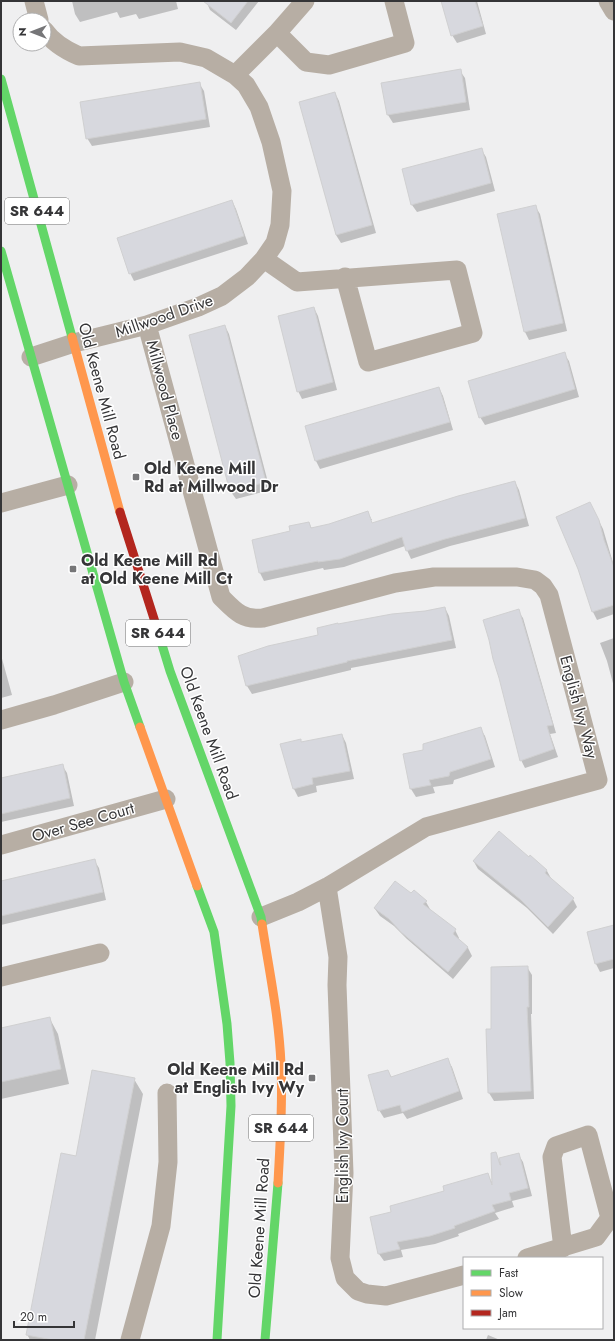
<svg xmlns="http://www.w3.org/2000/svg" width="615" height="1341" viewBox="0 0 615 1341" font-family="Jost,sans-serif">
<style>
.shadow{fill:#0003}
.building{fill:#d7d8de;stroke:#d0d0d1}
.lines{fill:none;stroke-linecap:round;stroke-linejoin:round}
.street{stroke:#b7aea4;stroke-width:19}
.fast{stroke:#63d668;stroke-width:9}
.slow{stroke:#ff974d;stroke-width:9}
.jam{stroke:#b3261e;stroke-width:9}
.poi-dot{fill:#767678;stroke:#fff;stroke-width:1.5}
.labels{text-anchor:middle;dominant-baseline:central;stroke-width:3;stroke-linejoin:round;paint-order:stroke}
.shield{fill:#fff;stroke:#727273;stroke-width:1}
.shield-label{font-size:15px;font-weight:bold;fill:#353537}
.street-label{font-size:16px;fill:#353537;stroke:#fff}
.poi-label{font-size:16px;font-weight:bold;fill:#353537;stroke:#fff;text-anchor:start}
</style>
<rect width="100%" height="100%" fill="#efeff0"/>
<path class="shadow" d="M 72,1 L 176,1 L 178,9 L 139,19 L 136,14 L 120,18 L 117,12 L 80,22 L 75,14 Z
M 206,1 L 259,1 L 236,30 L 210,10 Z
M 442,1 L 477,1 L 486,34 L 457,43 L 452,35 Z
M 460,71 L 465,78 L 470,110 L 393,123 L 388,115 L 383,84 Z
M 199,83 L 204,91 L 210,127 L 92,146 L 87,138 Z
M 335,93 L 339,101 L 376,233 L 341,243 L 336,235 L 300,102 Z
M 481,149 L 486,157 L 495,191 L 417,212 L 412,205 Z
M 232,201 L 236,209 L 248,244 L 134,281 L 130,273 Z
M 535,206 L 540,214 L 567,331 L 529,340 L 525,332 L 498,215 Z
M 314,308 L 318,316 L 337,390 L 302,399 L 298,391 Z
M 225,326 L 229,334 L 270,490 L 236,499 L 231,492 Z
M 564,354 L 569,361 L 579,397 L 485,425 L 480,417 Z
M 439,388 L 443,396 L 453,430 L 320,469 L 316,461 L 306,427 Z
M 515,482 L 519,490 L 529,526 L 450,546 L 411,559 L 405,546 L 344,567 L 324,570 L 323,568 L 264,581 L 260,573 L 253,541 L 291,532 L 309,523 L 312,529 L 329,525 L 368,513 L 372,520 L 370,520 L 373,528 Z
M 590,503 L 603,529 L 614,566 L 614,614 L 597,620 L 593,612 L 579,569 Z
M 445,608 L 449,616 L 456,648 L 351,668 L 351,670 L 252,694 L 247,686 L 239,657 L 320,636 L 338,625 Z
M 518,611 L 523,618 L 556,733 L 550,734 L 558,757 L 525,768 L 521,760 Z
M 614,638 L 614,687 L 607,661 L 600,643 Z
M 1,655 L 12,695 L 1,698 Z
M 480,728 L 485,736 L 495,767 L 454,780 L 453,784 L 433,787 L 435,793 L 416,797 L 411,789 L 404,755 L 425,750 Z
M 342,735 L 346,743 L 354,779 L 316,786 L 317,792 L 298,797 L 294,789 L 282,745 L 300,740 L 302,743 Z
M 62,765 L 67,773 L 74,806 L 1,822 L 1,779 Z
M 530,857 L 547,871 L 552,880 L 573,899 L 577,907 L 553,934 L 527,908 L 478,869 L 474,862 L 529,859 Z
M 94,860 L 99,868 L 106,900 L 1,925 L 1,882 Z
M 411,894 L 426,902 L 430,909 L 430,910 L 455,930 L 459,938 L 458,940 L 468,948 L 472,956 L 453,979 L 407,939 L 394,926 L 380,916 L 375,909 Z
M 614,927 L 614,968 L 600,972 L 596,964 Z
M 527,967 L 532,975 L 532,1014 L 531,1014 L 534,1099 L 494,1101 L 489,1093 L 492,1030 Z
M 50,1019 L 58,1034 L 69,1084 L 1,1099 L 1,1029 Z
M 447,1059 L 452,1067 L 463,1099 L 407,1119 L 403,1113 L 384,1118 L 379,1110 L 388,1071 L 392,1078 Z
M 134,1079 L 143,1094 L 95,1340 L 30,1340 L 27,1334 L 77,1157 Z
M 495,1153 L 501,1164 L 518,1154 L 523,1162 L 532,1196 L 512,1201 L 514,1207 L 495,1213 L 499,1219 L 458,1234 L 459,1236 L 435,1244 L 401,1250 L 403,1257 L 384,1261 L 379,1254 L 393,1212 L 487,1174 L 493,1184 Z
M 488,1335 L 500,1340 L 486,1340 Z"/>
<path class="building" d="M 203,1 L 248,1 L 231,23 Z
M 441,1 L 475,1 L 483,26 L 451,36 Z
M 461,69 L 466,102 L 387,115 L 381,83 Z
M 200,82 L 206,119 L 86,139 L 80,102 Z
M 335,92 L 372,225 L 336,235 L 299,102 Z
M 482,148 L 491,183 L 411,205 L 402,169 Z
M 232,200 L 244,236 L 129,274 L 117,238 Z
M 536,205 L 563,323 L 524,332 L 497,214 Z
M 314,307 L 333,382 L 297,392 L 278,316 Z
M 225,325 L 266,482 L 230,492 L 189,335 Z
M 565,352 L 575,389 L 479,418 L 468,381 Z
M 439,387 L 450,422 L 315,461 L 305,426 Z
M 515,481 L 525,518 L 445,539 L 406,551 L 402,537 L 340,559 L 318,562 L 318,561 L 259,573 L 252,540 L 290,531 L 289,526 L 309,522 L 311,528 L 329,524 L 368,511 L 372,523 L 458,496 Z
M 590,502 L 599,520 L 604,540 L 614,567 L 614,605 L 592,612 L 578,569 L 556,517 Z
M 445,607 L 452,640 L 347,661 L 347,662 L 246,686 L 238,656 L 268,646 L 318,635 L 317,628 L 338,623 L 338,624 L 392,614 L 425,611 Z
M 519,609 L 553,725 L 547,726 L 554,749 L 520,761 L 499,678 L 493,659 L 489,640 L 483,620 Z
M 481,727 L 491,759 L 450,772 L 449,776 L 429,780 L 431,785 L 410,789 L 403,754 L 423,750 L 423,744 Z
M 342,734 L 350,771 L 312,778 L 313,784 L 293,789 L 280,744 L 301,739 L 301,742 Z
M 63,764 L 70,798 L 1,814 L 1,778 Z
M 499,831 L 529,857 L 530,855 L 547,870 L 545,873 L 574,898 L 548,927 L 521,900 L 473,861 Z
M 95,859 L 103,892 L 1,916 L 1,881 Z
M 395,881 L 411,893 L 414,890 L 427,901 L 423,904 L 456,929 L 453,934 L 468,947 L 448,972 L 401,932 L 389,919 L 374,908 Z
M 614,925 L 614,959 L 595,964 L 587,932 Z
M 528,966 L 529,1007 L 527,1007 L 531,1091 L 488,1093 L 486,1029 L 491,1029 L 491,967 Z
M 50,1017 L 61,1069 L 1,1082 L 1,1028 Z
M 448,1058 L 459,1091 L 402,1112 L 400,1105 L 378,1111 L 368,1075 L 388,1070 L 391,1077 Z
M 92,1070 L 135,1078 L 84,1340 L 53,1340 L 26,1335 L 61,1153 L 76,1156 Z
M 496,1152 L 500,1165 L 501,1165 L 499,1158 L 519,1153 L 528,1188 L 509,1193 L 511,1200 L 492,1205 L 495,1211 L 454,1226 L 455,1228 L 430,1236 L 397,1242 L 400,1249 L 378,1254 L 370,1217 L 391,1212 L 390,1206 L 444,1191 L 443,1186 L 488,1173 L 492,1185 L 491,1153 Z"/>
<g class="lines">
<path class="street" d="M 34,1 L 39,20
M 608,1 L 614,11
M 277,33 L 306,62 L 329,65 L 405,43 L 394,1
M 235,75 L 277,33 L 305,1
M 264,259 L 297,282 L 457,270 L 473,333 L 368,362 L 345,277
M 147,325 L 221,597 C 235,611 242,620 263,618 L 395,583 L 434,577 L 517,577 L 535,580 L 543,586 L 549,595 L 598,780 L 426,827 L 327,887 L 298,902 L 261,917
M 31,357 L 74,343 L 147,325 L 198,307 L 222,296 L 247,277 L 264,259 L 275,243 L 280,225 L 282,191 L 271,142 L 259,107 L 246,85 L 235,75 L 206,58 L 180,52 L 79,56 C 65,50 53,43 44,30
M 1,503 L 68,485
M 1,720 L 54,705 L 124,682
M 1,845 L 166,799
M 327,887 L 338,957 L 337,985 L 344,1173 L 340,1258 L 345,1278 L 358,1291 L 367,1294 L 386,1296 L 464,1275
M 1,977 L 100,953
M 527,1258 L 596,1237 L 610,1218 L 588,1135 L 556,1146 L 552,1157 L 563,1248
M 130,1340 L 161,1226 L 168,1162 L 167,1093"/>
<path class="fast" d="M 1,79 L 72,337
M 1,251 L 124,682 L 140,727
M 156,625 L 170,671 L 261,917 L 262,924
M 197,886 L 214,932 L 227,1024 L 230,1063 L 231,1106 L 217,1340
M 265,1340 L 278,1183"/>
<path class="slow" d="M 72,337 L 120,512
M 140,727 L 197,886
M 262,924 C 269,970 279,1017 281,1064 C 283,1104 280,1143 278,1183"/>
<path class="jam" d="M 120,512 L 156,625"/>
</g>
<g class="poi-dot">
<rect x="132" y="473" width="8" height="8" rx="2"/>
<rect x="69" y="565" width="8" height="8" rx="2"/>
<rect x="308" y="1074" width="8" height="8" rx="2"/>
</g>
<g class="labels">
<g class="shield">
<rect x="5" y="198" width="64" height="26" rx="3"/>
<rect x="126" y="620" width="64" height="26" rx="3"/>
<rect x="249" y="1115" width="64" height="26" rx="3"/>
</g>
<g class="shield-label">
<text x="37" y="211">SR 644</text>
<text x="158" y="633">SR 644</text>
<text x="281" y="1128">SR 644</text>
</g>
<g class="street-label">
<text transform="translate(164 316) rotate(-19)">Millwood Drive</text>
<text transform="translate(165 390) rotate(75)">Millwood Place</text>
<text transform="translate(102 391) rotate(75)">Old Keene Mill Road</text>
<text transform="translate(579 707) rotate(75)">English Ivy Way</text>
<text transform="translate(209 733) rotate(70)">Old Keene Mill Road</text>
<text transform="translate(83 822) rotate(-16)">Over See Court</text>
<text transform="translate(342 1146) rotate(-90)">English Ivy Court</text>
<text transform="translate(259 1228) rotate(-86)">Old Keene Mill Road</text>
</g>
<g class="poi-label">
<text x="144" y="468">Old Keene Mill<tspan x="144" dy="18">Rd at Millwood Dr</tspan></text>
<text x="81" y="560">Old Keene Mill Rd<tspan x="81" dy="18">at Old Keene Mill Ct</tspan></text>
<text x="304" y="1069" text-anchor="end">Old Keene Mill Rd<tspan x="304" dy="18">at English Ivy Wy</tspan></text>
</g>
</g>
<rect width="615" height="1341" fill="none" stroke="#353537" stroke-width="4"/>
<rect x="463" y="1257" width="140" height="72" fill="#ffffff" stroke="#aeaeaf"/>
<rect x="471" y="1270" width="20" height="6" fill="#63d668" stroke="#aeaeaf"/>
<text x="499" y="1277" font-size="12" fill="#353537">Fast</text>
<rect x="471" y="1290" width="20" height="6" fill="#ff974d" stroke="#aeaeaf"/>
<text x="499" y="1297" font-size="12" fill="#353537">Slow</text>
<rect x="471" y="1310" width="20" height="6" fill="#b3261e" stroke="#aeaeaf"/>
<text x="499" y="1317" font-size="12" fill="#353537">Jam</text>
<g transform="translate(32 32) rotate(270)"><circle r="19" fill="#ffffff" stroke="#aeaeaf"/>
<path d="M0-3L7 15L0 10L-7 15Z" fill="#767678"/>
<text y="-6" font-size="11" font-weight="bold" text-anchor="middle" fill="#353537">N</text>
</g>
<path d="M14 1321v6h60v-6" fill="none" stroke="#353537" stroke-width="2"/>
<text x="20" y="1321" font-size="12" fill="#353537" stroke="#ffffff" stroke-width="3" paint-order="stroke">20 m</text>
</svg>
